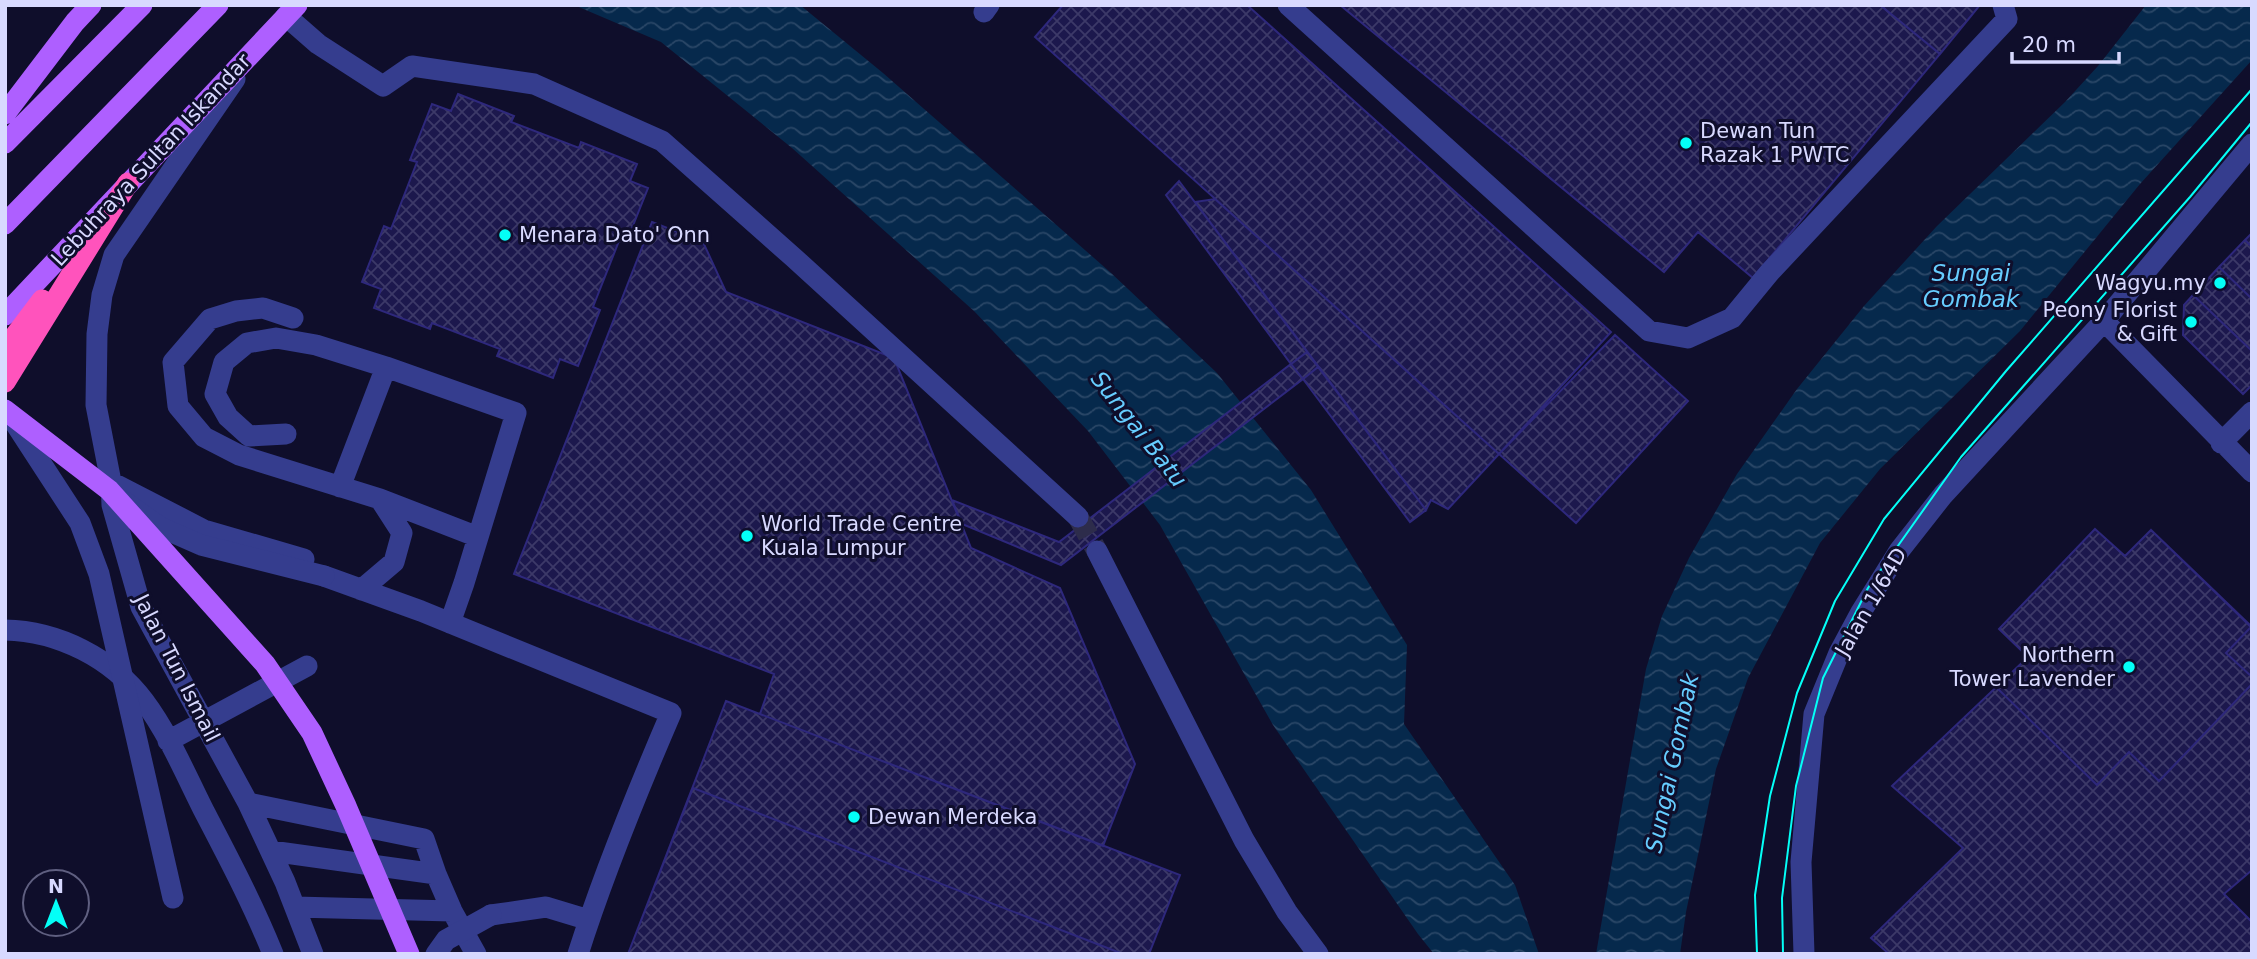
<svg xmlns="http://www.w3.org/2000/svg" width="2257" height="959" viewBox="0 0 2257 959" font-family="'DejaVu Sans',sans-serif">
<style>
.water{fill:url(#water-waves)}
.building{fill:url(#building-cross-hatch);stroke:#2e287c;stroke-width:2}
.lines{fill:none;stroke-linecap:round;stroke-linejoin:round}
.minor-tunnel{stroke:#2d2c4b;stroke-width:21;stroke-dasharray:21 10;stroke-linecap:butt}
.minor{stroke:#353d8e;stroke-width:21}
.major{stroke:#ae5fff;stroke-width:21}
.highway{stroke:#ff53bc;stroke-width:21}
.tram{stroke:#04fff7;stroke-width:2}
.minor-bridge{stroke:#353d8e;stroke-width:21}
.major-bridge{stroke:#ae5fff;stroke-width:21}
.poi-dot{fill:#04fff7;stroke:#0f0e2b;stroke-width:2.5}
.labels{text-anchor:middle;dominant-baseline:central;stroke-width:6;stroke-linejoin:round;paint-order:stroke}
.poi-label{font-size:21px;fill:#d8d9ff;stroke:#0f0e2b;text-anchor:start}
.street-label{font-size:21px;fill:#d8d9ff;stroke:#0f0e2b}
.water-label{font-size:23px;font-style:italic;fill:#66cdff;stroke:#0f0e2b}
</style>
<defs>
<pattern id="water-waves" width="16" height="10" patternUnits="userSpaceOnUse" patternTransform="scale(1.75)"><rect width="16" height="10" fill="#06294c"/><path d="M0 5q4-4 8 0t8 0" fill="none" stroke="#2a4767"/></pattern>
<pattern id="building-cross-hatch" width="8" height="8" patternUnits="userSpaceOnUse" patternTransform="scale(1.75)"><rect width="8" height="8" fill="#1c184d"/><path d="M0 0l8 8M0 8l8-8" fill="none" stroke="#3c3968"/></pattern>
</defs>
<rect width="100%" height="100%" fill="#0f0e2b"/>
<path class="water" d="M 574,5 L 800,5 L 883,73 L 1110,272 L 1217,373 L 1311,490 L 1407,645 L 1404,724 L 1515,885 L 1539,954 L 1434,954 L 1418,934 L 1273,725 L 1160,525 L 1088,431 L 974,311 L 792,148 L 661,42 Z
M 2146,5 L 2252,5 L 2252,60 L 2140,184 L 2020,331 L 1880,469 L 1820,543 L 1748,678 L 1716,769 L 1686,912 L 1680,954 L 1596,954 L 1646,669 L 1662,616 L 1689,558 L 1737,474 L 1797,389 L 1864,306 L 1937,226 L 2065,102 L 2098,66 Z"/>
<path class="building" d="M 1063,5 L 1247,5 L 1611,332 L 1499,454 L 1035,37 Z
M 1340,5 L 1880,5 L 1940,54 L 1753,278 L 1698,232 L 1664,272 Z
M 1880,5 L 1980,5 L 1940,54 Z
M 458,94 L 514,116 L 511,122 L 579,148 L 581,142 L 637,164 L 630,181 L 648,188 L 626,243 L 619,241 L 593,307 L 600,310 L 578,366 L 560,359 L 553,378 L 497,356 L 500,349 L 432,323 L 430,329 L 374,308 L 381,289 L 362,282 L 384,226 L 391,229 L 417,162 L 410,160 L 432,104 L 451,111 Z
M 1179,181 L 1307,352 L 1291,364 L 1166,195 Z
M 1215,199 L 1499,454 L 1448,509 L 1431,500 L 1426,510 L 1195,202 Z
M 652,222 L 703,242 L 726,292 L 894,358 L 971,548 L 1060,588 L 1135,764 L 1103,846 L 760,714 L 774,674 L 514,574 Z
M 2252,233 L 2252,247 L 2245,240 Z
M 2245,240 L 2252,247 L 2252,299 L 2219,267 Z
M 2219,267 L 2252,299 L 2252,351 L 2193,295 Z
M 2193,295 L 2252,351 L 2252,385 L 2243,394 L 2183,335 L 2184,305 Z
M 1615,335 L 1688,401 L 1576,523 L 1499,454 Z
M 1307,352 L 1318,367 L 1303,379 L 1291,364 Z
M 1291,364 L 1303,379 L 1061,565 L 962,524 L 952,500 L 1059,542 Z
M 1318,367 L 1426,510 L 1410,522 L 1303,379 Z
M 2095,529 L 2125,556 L 2151,530 L 2251,627 L 2226,653 L 2252,677 L 2252,684 L 2159,781 L 2129,752 L 2097,785 L 1997,688 L 2028,657 L 1999,629 Z
M 2095,529 L 2125,556 L 2151,530 L 2252,627 L 2252,870 L 2224,894 L 2252,922 L 2252,954 L 1889,954 L 1871,938 L 1963,848 L 1892,786 L 2028,657 L 1999,629 Z
M 726,701 L 1180,875 L 1149,954 L 628,954 Z
M 693,788 L 1123,954 L 628,954 Z"/>
<g class="lines">
<path class="minor-tunnel" d="M 1078,517 L 1097,551"/>
<path class="minor" d="M 1288,5 L 1649,331 L 1688,338 L 1732,318 L 1769,273 L 2007,19 L 2003,5
M 984,12 L 989,5
M 286,16 L 318,44 L 383,86 L 412,66 L 534,84 L 662,141 L 793,257 L 1078,517
M 235,79 L 114,255 L 102,295 L 97,334 L 96,405 L 111,482 L 112,505 L 141,607 L 248,803 L 285,882 L 313,954
M 293,318 L 263,308 L 236,311 L 210,319 L 173,362 L 178,406 L 204,437 L 239,455 L 380,499 L 478,537
M 2104,321 L 2252,472
M 286,434 L 249,436 L 228,417 L 215,394 L 224,362 L 247,343 L 276,338 L 316,345 L 386,367
M 2221,443 L 2252,412
M 111,482 L 204,530 L 304,559
M 340,487 L 386,367 L 516,413 L 464,583 L 450,623
M 1097,551 L 1244,840 L 1287,912 L 1318,954
M 324,576 L 421,611 L 671,713 C 637,792 604,872 578,954
M 361,590 L 394,562 L 402,533 L 380,499
M 5,630 C 58,631 112,658 144,701 C 168,733 185,773 203,809 C 228,857 253,904 273,954
M 168,741 L 307,666
M 248,803 L 424,839 L 436,874 L 452,911 L 476,954
M 271,851 L 436,874
M 295,907 L 452,911
M 491,915 L 546,907 L 589,920
M 1804,954 L 1801,862 L 1814,714 L 1839,653 L 1861,612 L 1899,551 L 1943,495 L 2104,321 L 2252,144"/>
<path class="major" d="M 5,114 L 75,22 L 91,5
M 5,143 L 142,5
M 5,224 L 218,5
M 5,315 L 297,5"/>
<path class="highway" d="M 5,349 L 42,300
M 5,382 L 128,183"/>
<path class="tram" d="M 1757,954 L 1755,895 L 1770,796 L 1797,693 L 1835,601 L 1884,519 L 2006,371 L 2252,89
M 1783,954 L 1782,898 L 1796,786 L 1823,678 L 1868,588 L 1961,457 L 2190,197 L 2252,122"/>
<path class="minor-bridge" d="M 11,417 L 80,523 L 99,574 L 173,898
M 125,502 L 160,527 L 201,545 L 324,576
M 436,954 L 446,940 L 491,915"/>
<path class="major-bridge" d="M 5,410 L 109,490 L 265,664 L 312,733 L 346,806 L 409,954"/>
</g>
<g class="poi-dot">
<circle cx="1686" cy="143" r="7"/>
<circle cx="505" cy="235" r="7"/>
<circle cx="2220" cy="283" r="7"/>
<circle cx="2191" cy="322" r="7"/>
<circle cx="747" cy="536" r="7"/>
<circle cx="2129" cy="667" r="7"/>
<circle cx="854" cy="817" r="7"/>
</g>
<g class="labels">
<g class="poi-label">
<text x="1700" y="131">Dewan Tun<tspan x="1700" dy="24">Razak 1 PWTC</tspan></text>
<text x="519" y="235">Menara Dato' Onn</text>
<text x="2206" y="283" text-anchor="end">Wagyu.my</text>
<text x="2177" y="310" text-anchor="end">Peony Florist<tspan x="2177" dy="24">&amp; Gift</tspan></text>
<text x="761" y="524">World Trade Centre<tspan x="761" dy="24">Kuala Lumpur</tspan></text>
<text x="2115" y="655" text-anchor="end">Northern<tspan x="2115" dy="24">Tower Lavender</tspan></text>
<text x="868" y="817">Dewan Merdeka</text>
</g>
<g class="street-label">
<text transform="translate(151 160) rotate(-47)">Lebuhraya Sultan Iskandar</text>
<text transform="translate(1871 602) rotate(-60)">Jalan 1/64D</text>
<text transform="translate(177 668) rotate(63)">Jalan Tun Ismail</text>
</g>
<g class="water-label">
<text x="1971" y="273">Sungai<tspan x="1971" dy="26">Gombak</tspan></text>
<text transform="translate(1139 429) rotate(52)">Sungai Batu</text>
<text transform="translate(1672 763) rotate(-78)">Sungai Gombak</text>
</g>
</g>
<rect width="2257" height="959" fill="none" stroke="#d8d9ff" stroke-width="14"/>
<g transform="translate(56 903)"><circle r="33" fill="#0f0e2b" stroke="#5f5f80" stroke-width="2"/>
<path d="M0-5L12 26L0 18L-12 26Z" fill="#04fff7"/>
<text y="-10" font-size="19" font-weight="bold" text-anchor="middle" fill="#d8d9ff">N</text>
</g>
<path d="M2012 52v10h107v-10" fill="none" stroke="#d8d9ff" stroke-width="3.5"/>
<text x="2022" y="52" font-size="21" fill="#d8d9ff" stroke="#0f0e2b" stroke-width="5" paint-order="stroke">20 m</text>
</svg>
